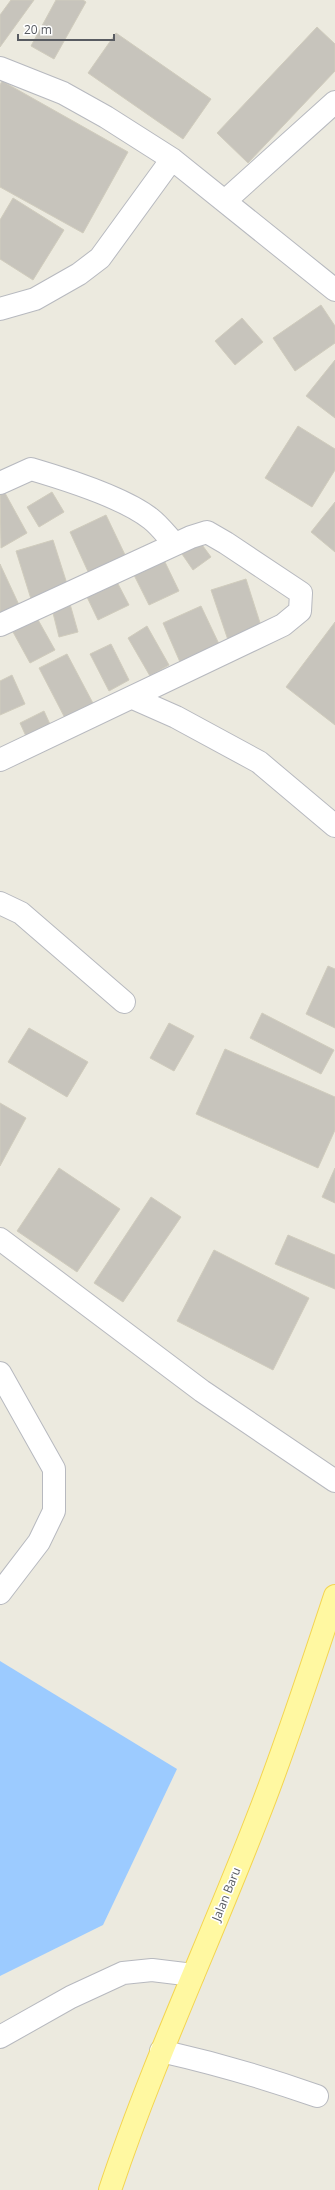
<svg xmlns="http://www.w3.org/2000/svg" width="335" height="2190" viewBox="0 0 335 2190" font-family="'Open Sans',sans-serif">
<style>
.water{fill:#9ccbff}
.building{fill:#c7c4bc;stroke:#d0ccbd}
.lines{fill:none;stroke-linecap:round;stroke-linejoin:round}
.minor-casing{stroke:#b7b9bf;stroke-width:24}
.major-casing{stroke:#f4d550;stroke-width:24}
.minor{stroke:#fff;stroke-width:22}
.major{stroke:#fff8a1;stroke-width:22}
.labels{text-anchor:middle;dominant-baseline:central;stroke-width:3.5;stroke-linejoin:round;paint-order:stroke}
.street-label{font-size:12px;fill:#585b61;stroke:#fff}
</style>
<rect width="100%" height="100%" fill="#eceadf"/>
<path class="water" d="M 0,1661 L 177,1769 L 103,1925 L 0,1976 Z"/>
<path class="building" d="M 11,0 L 34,0 L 0,47 L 0,15 Z
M 56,0 L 83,0 L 86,2 L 54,59 L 31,46 Z
M 317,27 L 335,44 L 335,71 L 248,163 L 217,133 Z
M 116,33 L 211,99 L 183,139 L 88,73 Z
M 2,81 L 128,152 L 83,233 L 0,187 L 0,85 Z
M 13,198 L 64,230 L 33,280 L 0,259 L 0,220 Z
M 321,305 L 335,326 L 335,343 L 295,371 L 273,338 Z
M 242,318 L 263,342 L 235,365 L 215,341 Z
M 335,360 L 335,418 L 306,396 Z
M 298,426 L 335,449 L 335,470 L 312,507 L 265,478 Z
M 52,492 L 64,512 L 39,527 L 27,507 Z
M 5,493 L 27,533 L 1,548 L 0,495 Z
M 335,502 L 335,552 L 311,532 Z
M 106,515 L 127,559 L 90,576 L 70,532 Z
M 53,540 L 68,587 L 31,599 L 16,551 Z
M 200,542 L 211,557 L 193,570 L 182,554 Z
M 163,558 L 179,591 L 149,605 L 133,573 Z
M 0,564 L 20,607 L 0,617 Z
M 246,579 L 262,629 L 228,640 L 211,590 Z
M 117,582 L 129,605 L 98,620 L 87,597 Z
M 70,604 L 78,632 L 59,637 L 52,609 Z
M 201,606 L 219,644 L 180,662 L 163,623 Z
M 37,618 L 55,650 L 30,663 L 13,632 Z
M 335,622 L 335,725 L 286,687 Z
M 147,626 L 169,665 L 150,676 L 128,638 Z
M 111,644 L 129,680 L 109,691 L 90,654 Z
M 67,654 L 95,707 L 67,722 L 39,668 Z
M 12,675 L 25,704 L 0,715 L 0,681 Z
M 44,711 L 54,733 L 30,745 L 20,723 Z
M 328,966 L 335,969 L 335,1028 L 306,1014 Z
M 262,1013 L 334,1050 L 321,1074 L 250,1038 Z
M 169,1023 L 194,1036 L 174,1071 L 150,1058 Z
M 29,1028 L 88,1062 L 67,1097 L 8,1062 Z
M 225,1049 L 335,1097 L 335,1130 L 318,1168 L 196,1114 Z
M 0,1103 L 26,1118 L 0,1166 Z
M 59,1168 L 120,1209 L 77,1272 L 17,1231 Z
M 335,1168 L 335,1203 L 322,1197 Z
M 151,1197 L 181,1217 L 123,1302 L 94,1283 Z
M 288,1235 L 335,1255 L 335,1289 L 275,1264 Z
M 214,1250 L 309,1298 L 273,1370 L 177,1321 Z"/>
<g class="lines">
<g class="minor-casing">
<path id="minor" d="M 0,68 L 63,93 L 106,117 L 172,159 L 335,290
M 225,201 L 335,102
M 0,309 L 35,299 L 79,274 L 100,258 L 172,159
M 0,483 L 31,469 C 65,479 125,498 151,519 C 160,526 167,536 175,544
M 0,625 L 191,537 L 207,532 L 226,543 L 301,593 L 300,611 L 283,625 L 0,760
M 133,698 L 176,717 L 259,762 L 335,826
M 0,903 L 21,913 L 124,1002
M 0,1239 L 202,1391 L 335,1481
M 0,1373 L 54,1469 L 54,1511 L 39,1542 L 0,1593
M 0,2037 L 71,1997 L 123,1973 L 152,1970 L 193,1975
M 161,2051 C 214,2063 266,2078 317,2096"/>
</g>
<g class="major-casing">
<path id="major" d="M 110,2190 C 152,2064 209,1943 257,1819 C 286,1746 310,1671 335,1596"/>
</g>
<use href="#minor" class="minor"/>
<use href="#major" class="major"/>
</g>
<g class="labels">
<g class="street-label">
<text transform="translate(226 1894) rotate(-68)">Jalan Baru</text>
</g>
</g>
<path d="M18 34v6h96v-6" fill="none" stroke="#585b61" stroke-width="2"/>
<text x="24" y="34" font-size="12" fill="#585b61" stroke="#ffffff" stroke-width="3" paint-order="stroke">20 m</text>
</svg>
